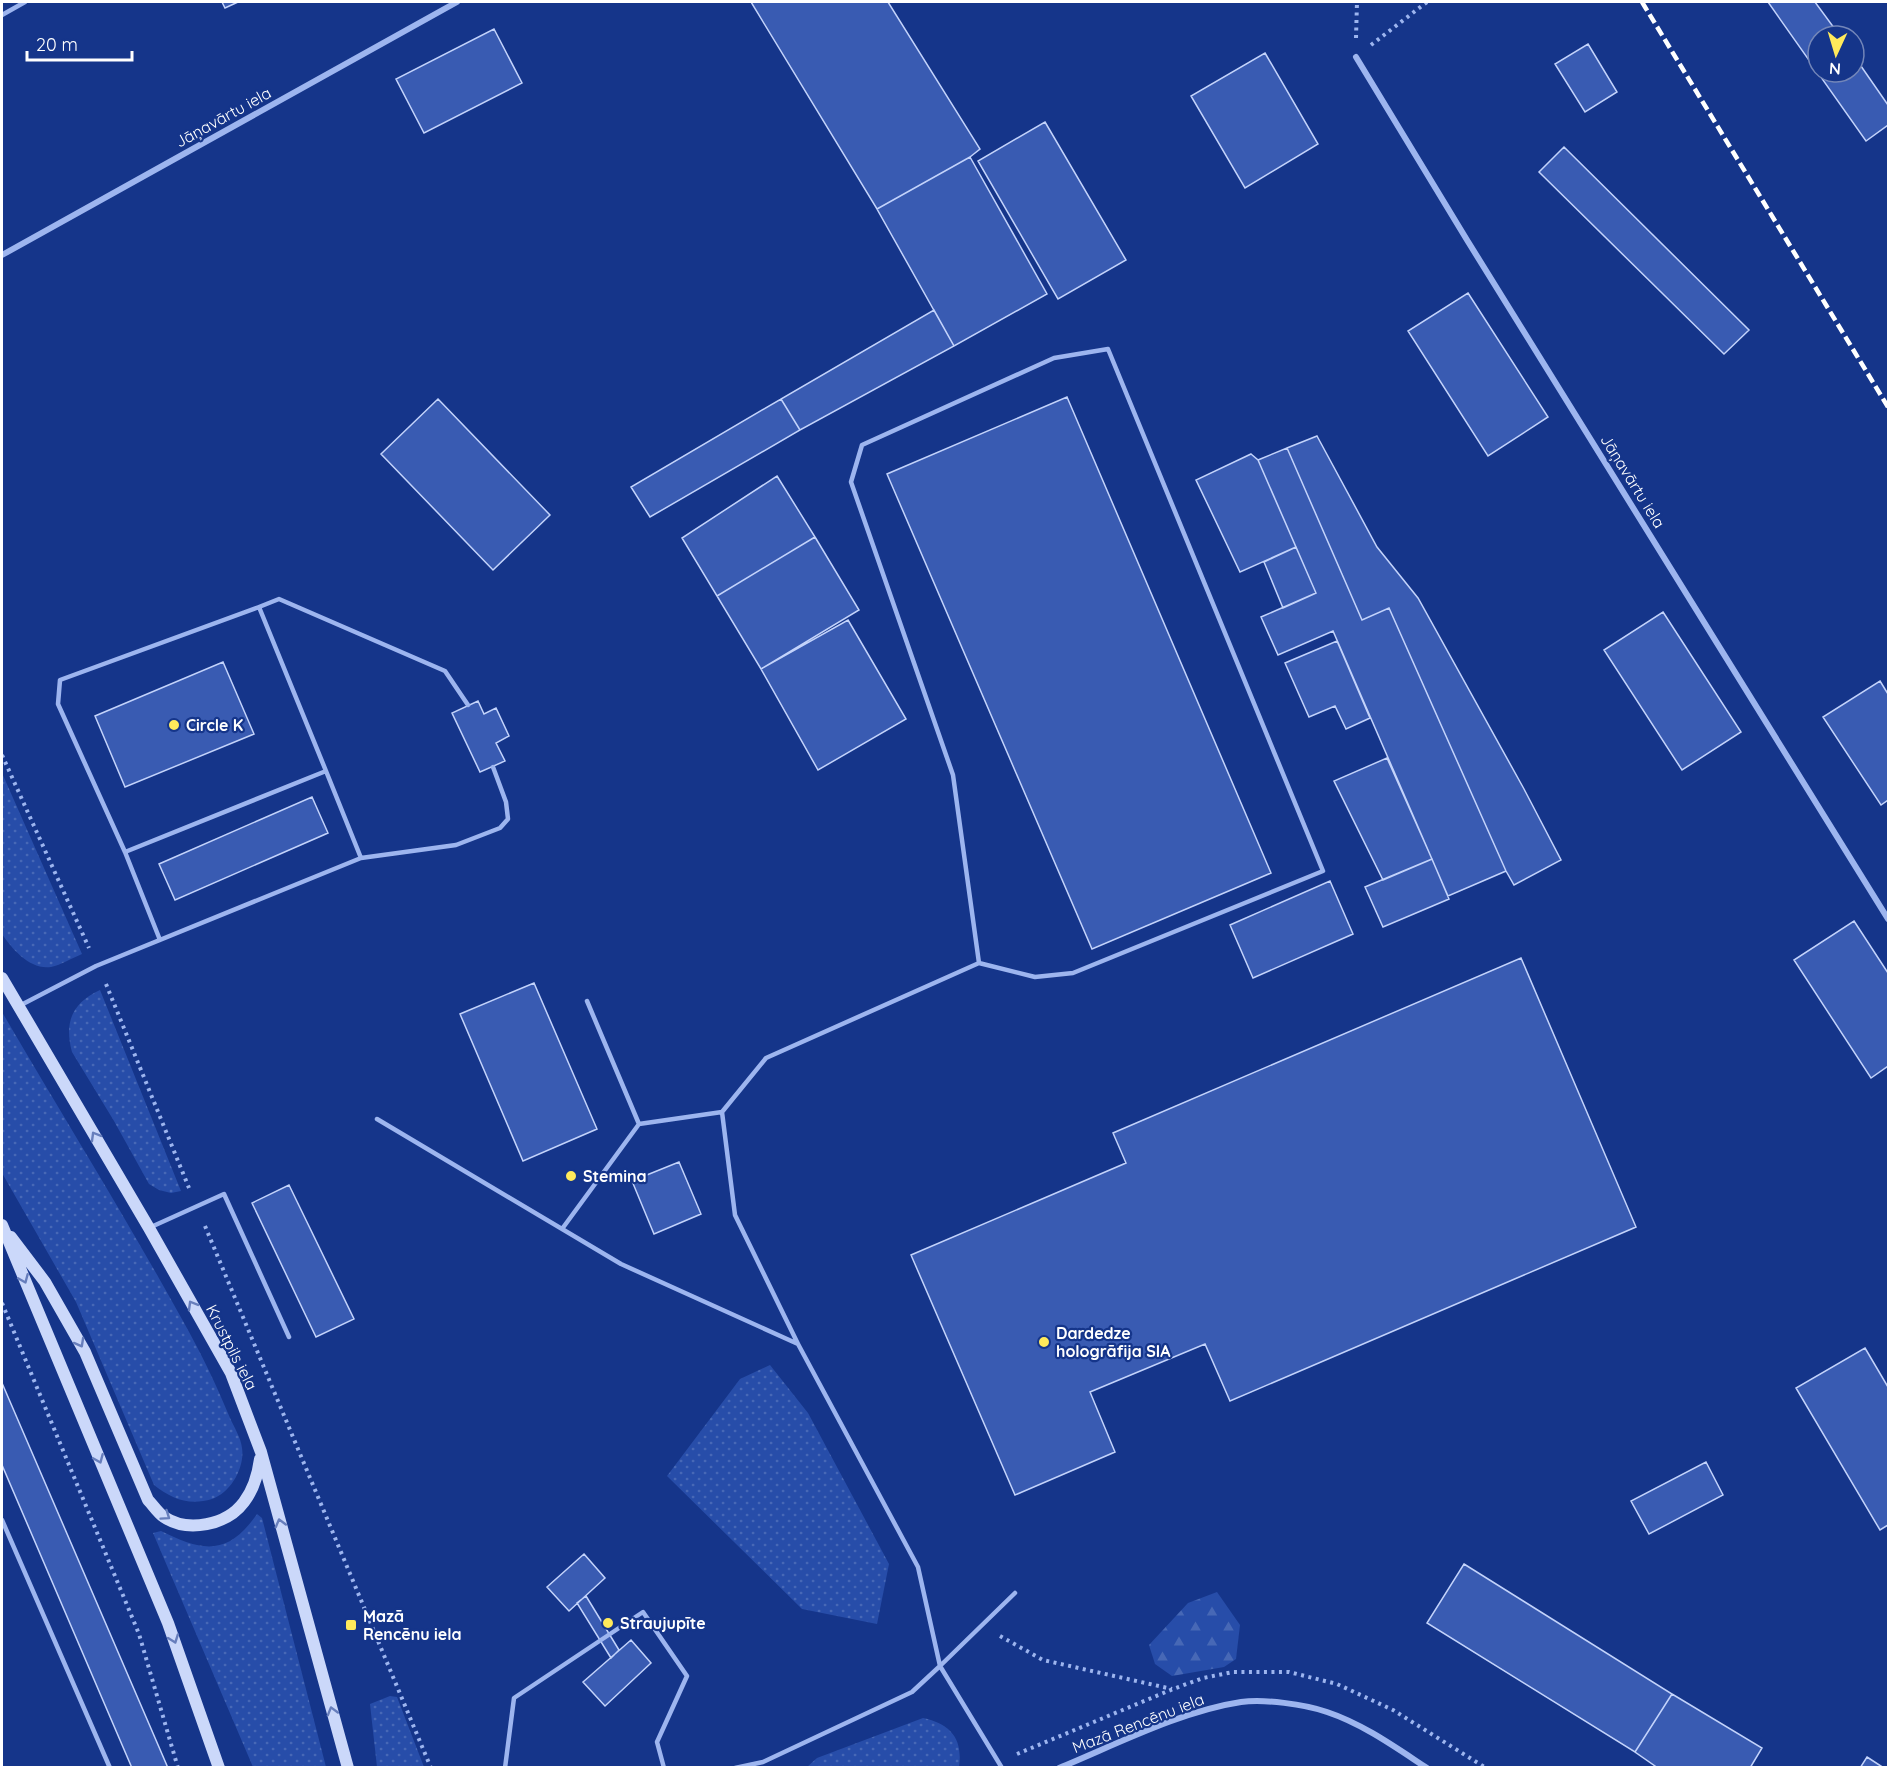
<svg xmlns="http://www.w3.org/2000/svg" width="1890" height="1769" viewBox="0 0 1890 1769" font-family="Quicksand,sans-serif">
<style>
.grass{fill:url(#grass-dots)}
.forest{fill:url(#forest-firs)}
.building{fill:#395bb2;stroke:#c3d3fb;stroke-width:1.5}
.lines{fill:none;stroke-linecap:round;stroke-linejoin:round}
.path{stroke:#9db5ef;stroke-width:4;stroke-dasharray:3 4.5;stroke-linecap:butt}
.lane{stroke:#9db5ef;stroke-width:4.5}
.street{stroke:#9db5ef;stroke-width:6}
.secondary{stroke:#cbd8fa;stroke-width:12}
.rail{stroke:#fff;stroke-width:4.5;stroke-dasharray:10 4.5;stroke-linecap:butt}
.oneway{stroke:#677ebc}
.poi-dot{fill:#ffea5b;stroke:#15358a;stroke-width:2}
.labels{text-anchor:middle;dominant-baseline:central;stroke-width:4.5;stroke-linejoin:round;paint-order:stroke}
.street-label{font-size:16px;fill:#fff;stroke:#15358a}
.poi-label{font-size:16px;font-weight:bold;fill:#fff;stroke:#15358a;text-anchor:start}
</style>
<defs>
<pattern id="grass-dots" width="8" height="8" patternUnits="userSpaceOnUse" patternTransform="scale(1.5)"><rect width="8" height="8" fill="#274da9"/><path d="M2 2h.1M6 6h.1" fill="none" stroke="#4768b6" stroke-width="1.8" stroke-linecap="round"/></pattern>
<pattern id="forest-firs" width="22" height="20" patternUnits="userSpaceOnUse" patternTransform="scale(1.5)"><rect width="22" height="20" fill="#274da9"/><path d="M5 1l3.5 6h-7zM16 11l3.5 6h-7z" fill="#4768b6"/></pattern>
</defs>
<rect width="100%" height="100%" fill="#15358a"/>
<path class="grass" d="M 2,773 L 82,954 C 72,958 61,965 51,967 C 30,970 12,949 2,934 Z
M 100,990 L 181,1191 L 171,1193 L 159,1190 L 149,1184 L 114,1121 L 72,1052 C 64,1022 72,1003 100,990 Z
M 2,1012 C 62,1115 125,1216 183,1321 C 201,1353 216,1384 230,1418 C 234,1427 241,1438 242,1448 C 245,1467 231,1493 212,1499 C 189,1506 172,1499 154,1485 L 76,1302 L 2,1173 Z
M 770,1365 L 808,1413 L 889,1564 L 877,1624 L 802,1609 L 667,1476 L 740,1379 Z
M 257,1514 L 262,1518 L 326,1767 L 253,1767 L 153,1533 L 161,1531 C 203,1552 228,1556 257,1514 Z
M 390,1696 L 397,1697 L 424,1767 L 377,1767 L 370,1704 Z
M 923,1718 C 951,1724 963,1739 959,1767 L 807,1767 L 817,1758 Z"/>
<path class="forest" d="M 1217,1592 L 1240,1625 L 1236,1659 L 1224,1667 L 1172,1676 L 1155,1664 L 1149,1645 L 1188,1603 Z"/>
<path class="building" d="M 222,2 L 238,2 L 225,8 Z
M 751,2 L 888,2 L 980,149 L 970,157 L 877,209 Z
M 1768,2 L 1815,2 L 1840,36 L 1818,36 L 1818,72 L 1854,72 L 1854,56 L 1888,105 L 1888,125 L 1866,141 Z
M 494,29 L 522,83 L 424,133 L 396,79 Z
M 1588,44 L 1617,92 L 1585,112 L 1555,64 Z
M 1265,53 L 1318,144 L 1245,188 L 1191,96 Z
M 1045,122 L 1126,260 L 1058,299 L 978,161 Z
M 1564,147 L 1749,330 L 1724,354 L 1539,172 Z
M 970,157 L 1047,294 L 954,346 L 877,209 Z
M 1468,293 L 1548,417 L 1488,456 L 1408,331 Z
M 934,310 L 954,346 L 800,430 L 781,399 Z
M 1067,397 L 1271,873 L 1092,949 L 887,474 Z
M 438,399 L 550,515 L 493,570 L 381,454 Z
M 781,399 L 800,430 L 650,517 L 631,487 Z
M 1317,436 L 1377,547 L 1418,598 L 1524,789 L 1561,860 L 1514,885 L 1506,871 L 1389,608 L 1362,620 L 1287,448 Z
M 1287,448 L 1362,620 L 1389,608 L 1506,871 L 1448,896 L 1333,631 L 1278,655 L 1261,617 L 1316,593 L 1258,460 Z
M 1251,454 L 1258,460 L 1296,547 L 1240,572 L 1196,480 Z
M 777,476 L 815,537 L 717,596 L 682,538 Z
M 815,537 L 859,610 L 761,669 L 717,596 Z
M 1296,547 L 1316,593 L 1283,608 L 1264,562 Z
M 1663,612 L 1741,732 L 1682,770 L 1604,650 Z
M 848,620 L 906,719 L 818,770 L 761,669 Z
M 1337,641 L 1370,718 L 1346,729 L 1335,706 L 1309,717 L 1285,663 Z
M 223,662 L 254,734 L 125,787 L 95,716 Z
M 1880,681 L 1888,694 L 1888,800 L 1881,805 L 1823,717 Z
M 478,701 L 484,714 L 496,708 L 509,736 L 496,743 L 505,761 L 480,772 L 452,713 Z
M 1387,758 L 1432,859 L 1383,880 L 1334,781 Z
M 312,797 L 328,833 L 175,900 L 159,864 Z
M 1432,859 L 1449,899 L 1383,927 L 1365,887 Z
M 1330,881 L 1353,934 L 1253,978 L 1230,925 Z
M 1854,921 L 1888,973 L 1888,1066 L 1871,1078 L 1794,960 Z
M 1521,958 L 1636,1227 L 1230,1401 L 1205,1344 L 1090,1392 L 1115,1452 L 1015,1495 L 911,1255 L 1126,1163 L 1113,1133 Z
M 534,983 L 597,1129 L 523,1161 L 460,1014 Z
M 679,1162 L 701,1214 L 654,1234 L 632,1181 Z
M 289,1185 L 354,1319 L 316,1337 L 252,1203 Z
M 1865,1348 L 1888,1387 L 1888,1525 L 1880,1530 L 1796,1388 Z
M 2,1383 L 168,1768 L 132,1768 L 2,1465 Z
M 1706,1462 L 1723,1495 L 1649,1534 L 1631,1501 Z
M 584,1554 L 605,1578 L 569,1611 L 547,1587 Z
M 1464,1564 L 1672,1694 L 1635,1752 L 1427,1623 Z
M 586,1596 L 619,1650 L 611,1658 L 577,1603 Z
M 631,1640 L 651,1663 L 605,1706 L 583,1682 Z
M 1672,1694 L 1762,1748 L 1750,1768 L 1658,1768 L 1635,1752 Z
M 1867,1757 L 1884,1768 L 1860,1768 Z"/>
<g class="lines">
<path class="path" d="M 1356,38 L 1357,2
M 1371,45 L 1427,2
M 2,755 L 89,948
M 106,984 L 189,1188
M 205,1226 L 431,1768
M 2,1303 L 139,1634 L 178,1768
M 1000,1636 L 1043,1660 L 1172,1689
M 1017,1754 L 1173,1689 L 1203,1678 L 1233,1672 L 1289,1672 L 1337,1684 L 1393,1710 L 1486,1768"/>
<path class="lane" d="M 2,15 L 25,2
M 259,607 L 279,599 L 445,671 L 468,705
M 326,771 L 361,858
M 125,852 L 326,771 L 259,607 L 60,680 L 58,704 L 125,852 L 160,940
M 587,1001 L 639,1124
M 21,1005 L 96,966 L 361,858 L 456,845 L 500,828 L 508,819 L 506,802 L 493,767
M 377,1119 L 621,1264 L 798,1344
M 151,1227 L 224,1194 L 289,1337
M 562,1229 L 639,1124 L 722,1112
M 2,1520 L 110,1768
M 940,1666 L 918,1567 L 798,1344 L 735,1215 L 722,1112 L 766,1058 L 979,963 L 1035,977 L 1073,973 L 1323,871 L 1108,349 L 1054,358 L 862,445 L 851,482 L 953,775 L 979,963
M 940,1666 L 1015,1593
M 505,1768 L 514,1698 L 643,1612 L 687,1676 L 657,1742 L 664,1768
M 735,1768 L 763,1762 L 912,1692 L 940,1666 L 1002,1768"/>
<path class="street" d="M 1356,57 L 1467,240 L 1888,919
M 2,255 L 457,2
M 1059,1768 C 1115,1745 1181,1711 1241,1702 C 1264,1699 1304,1704 1327,1712 C 1363,1724 1395,1747 1427,1768"/>
<path class="secondary" d="M 2,978 L 149,1228 L 231,1373 L 261,1452 L 348,1768
M 2,1225 L 168,1623 L 219,1768
M 11,1237 L 45,1282 L 85,1352 L 148,1500 C 153,1505 158,1513 164,1517 C 188,1533 227,1525 244,1502 C 254,1489 258,1474 260,1459"/>
<path class="rail" d="M 1642,2 L 1888,407"/>
</g>
<defs><path id="oneway-chevron" d="M-2-3.5L2.5 0L-2 3.5" fill="none" stroke-width="1.6" stroke-linecap="round" stroke-linejoin="round" transform="scale(1.5)"/></defs>
<g class="oneway">
<use href="#oneway-chevron" transform="translate(95 1136) rotate(-120)"/>
<use href="#oneway-chevron" transform="translate(24 1279) rotate(67)"/>
<use href="#oneway-chevron" transform="translate(192 1305) rotate(-120)"/>
<use href="#oneway-chevron" transform="translate(80 1343) rotate(61)"/>
<use href="#oneway-chevron" transform="translate(99 1459) rotate(67)"/>
<use href="#oneway-chevron" transform="translate(166 1516) rotate(35)"/>
<use href="#oneway-chevron" transform="translate(280 1523) rotate(-105)"/>
<use href="#oneway-chevron" transform="translate(174 1639) rotate(70)"/>
<use href="#oneway-chevron" transform="translate(332 1711) rotate(-106)"/>
</g>
<g class="poi-dot">
<circle cx="174" cy="725" r="6"/>
<circle cx="571" cy="1176" r="6"/>
<circle cx="1044" cy="1342" r="6"/>
<circle cx="608" cy="1623" r="6"/>
<rect x="345" y="1619" width="12" height="12" rx="3"/>
</g>
<g class="labels">
<g class="street-label">
<text transform="translate(223 117) rotate(-29)">Jāņavārtu iela</text>
<text transform="translate(1633 481) rotate(58)">Jāņavārtu iela</text>
<text transform="translate(232 1347) rotate(63)">Krustpils iela</text>
<text transform="translate(1138 1723) rotate(-21)">Mazā Rencēnu iela</text>
</g>
<g class="poi-label">
<text x="186" y="725">Circle K</text>
<text x="583" y="1176">Stemina</text>
<text x="1056" y="1333">Dardedze<tspan x="1056" dy="18">hologrāfija SIA</tspan></text>
<text x="363" y="1616">Mazā<tspan x="363" dy="18">Rencēnu iela</tspan></text>
<text x="620" y="1623">Straujupīte</text>
</g>
</g>
<rect width="1890" height="1769" fill="none" stroke="#ffffff" stroke-width="6"/>
<g transform="translate(1836 54) rotate(184)"><circle r="28" fill="#15358a" stroke="#7386b9" stroke-width="1.5"/>
<path d="M0-4.5L10 22L0 15L-10 22Z" fill="#ffea5b"/>
<text y="-9" font-size="16" font-weight="bold" text-anchor="middle" fill="#ffffff">N</text>
</g>
<path d="M27 51v9h105v-9" fill="none" stroke="#ffffff" stroke-width="3"/>
<text x="36" y="51" font-size="18" fill="#ffffff" stroke="#15358a" stroke-width="4.5" paint-order="stroke">20 m</text>
</svg>
